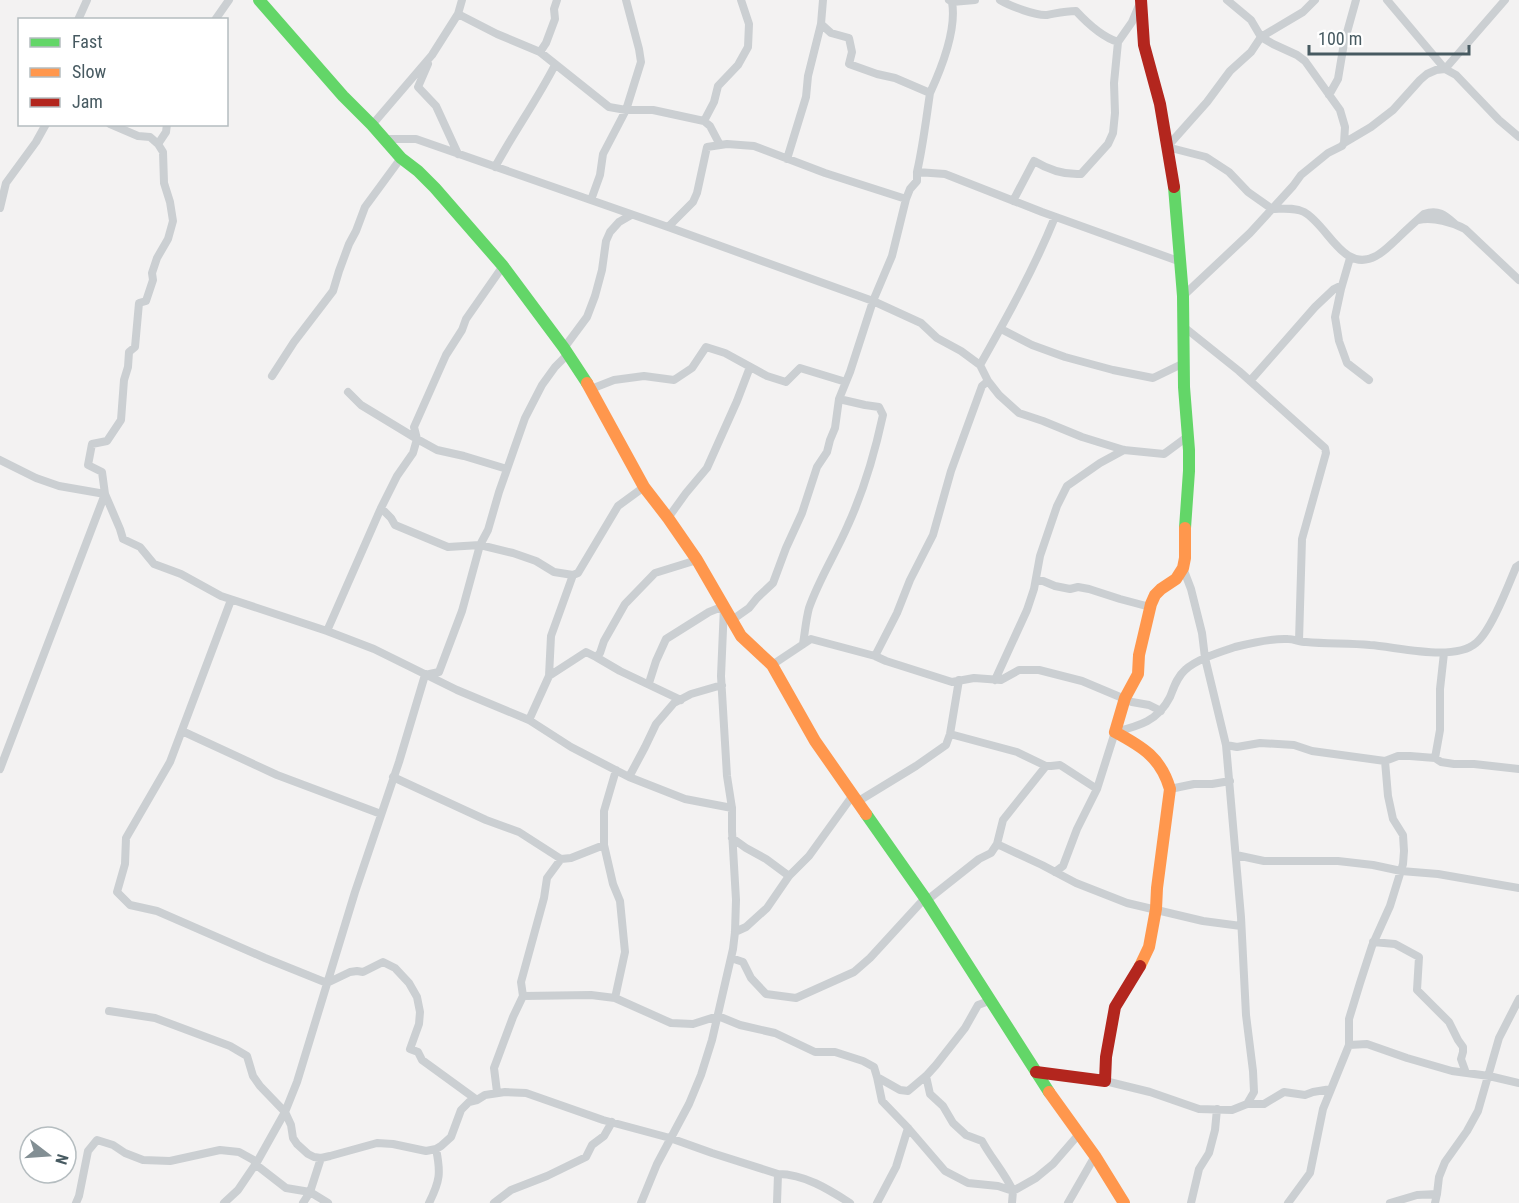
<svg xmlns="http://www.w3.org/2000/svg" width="1519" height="1203" viewBox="0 0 1519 1203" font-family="'Roboto Condensed',sans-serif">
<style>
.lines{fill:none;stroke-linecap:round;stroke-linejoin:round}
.street{stroke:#cbcfd2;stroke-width:8}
.fast{stroke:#63d668;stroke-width:12}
.slow{stroke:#ff974d;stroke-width:12}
.jam{stroke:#b3261e;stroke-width:12}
</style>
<rect width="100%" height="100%" fill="#f3f2f2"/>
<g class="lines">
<path class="street" d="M 823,0 L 821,24 L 831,33 L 849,38 L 852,52 L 849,64 L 877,74 L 895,78 L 930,93 C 926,120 923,146 917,172
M 949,0 L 952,2 L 975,0
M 1000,0 C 1010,6 1036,16 1047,15 C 1058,13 1065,11 1076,11 C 1088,24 1102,37 1118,42
M 1227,0 L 1251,20 L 1261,37 L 1273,44 L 1297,55 L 1305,61 L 1340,110 L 1345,127 L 1344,143
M 1315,0 L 1303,12 L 1261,37 L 1251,52 L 1230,71 L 1207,102 L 1167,147 L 1206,157 L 1229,172 L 1248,192 L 1272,209 L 1293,186 L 1301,175 L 1328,153 L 1342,146 L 1344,143 L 1371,127 L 1393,110 L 1420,80 L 1427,74 L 1436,70 L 1445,69 L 1456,75 L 1499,120 L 1519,137
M 1387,0 L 1445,69 L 1505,0
M 458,14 L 497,34 L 540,52 L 609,107 L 626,110 L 653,110 L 704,121 L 710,126 L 720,145
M 78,20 L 87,0
M 215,20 L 229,0
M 540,52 L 546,43 L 555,19 L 554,9 L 557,0
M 428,64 L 418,87 L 436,106 L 458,154
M 930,93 C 942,67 957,30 952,2
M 1329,95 L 1338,79 L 1344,43 L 1356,0
M 704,121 L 714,102 L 718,86 L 738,65 L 748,47 L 749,24 L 741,0
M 110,124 L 138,136 L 150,137 L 158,144 L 163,152 L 164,183 L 170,202 L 173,221 L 168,239 L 157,258 L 152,273 L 153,280 L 146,301 L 139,303 L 135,347 L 129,352 L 128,367 L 124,380 L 121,420 L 107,441 L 92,444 L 88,465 L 102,472 L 105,494 L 120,529 L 123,539 L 140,547 L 154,564 L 181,574 L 221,596 L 327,631 L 374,649 L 457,690 L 529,720 L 571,747 L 629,777 L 685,799 L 732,808
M 372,125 L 432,55 L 458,14 L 462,0
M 385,139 L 416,139 L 668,227 L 873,301 L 921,323 L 937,338 L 961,351 L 980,365 L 988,381 L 999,395 L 1019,413 L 1043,421 L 1082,437 L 1124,450 L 1164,454 L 1187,437
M 158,144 L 166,132 L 167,124
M 787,159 L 806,97 L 808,76 L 821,24
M 495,167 C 514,132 537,100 555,65
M 591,200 L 600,175 L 603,154 L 626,110 L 641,62 L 639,49 L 626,0
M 1013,201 L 1034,161 C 1049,170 1064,175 1081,174 L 1108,144 L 1113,133 L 1115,113 L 1114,83 L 1118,42 L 1132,22 L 1140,3
M 0,208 L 6,183 L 36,142 L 46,124
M 1418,220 C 1434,217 1452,222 1465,229 L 1519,280
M 668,227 L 693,202 L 697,193 L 707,147 L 727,144 L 754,146 L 825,173 L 906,199
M 1350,258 L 1341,289 L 1335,317 L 1339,341 L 1347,363 L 1369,380
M 1183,296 L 1250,233 L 1272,209 C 1282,209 1294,207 1304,212 C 1328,225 1343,274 1376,256 C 1384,252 1390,245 1397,239 C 1406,230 1415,222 1424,214 C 1438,209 1445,215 1455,224
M 1184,327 L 1239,371 L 1325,448 L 1326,453 L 1302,539 L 1299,641
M 1001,329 L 1032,345 L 1065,357 L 1113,370 L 1153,378 L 1184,363
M 564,348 L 587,317 L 595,296 L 602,270 L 606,241 L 610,232 L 619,222 L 631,215
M 980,365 C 1007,317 1034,269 1055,217
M 272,376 L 294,342 L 333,291 L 339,271 L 349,244 L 356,231 L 365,207 L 401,158
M 1250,381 L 1315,307 L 1334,289 L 1342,285
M 591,389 L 614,380 L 644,376 L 674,380 L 692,368 L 706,347 L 725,353 L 767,376 L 786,382 L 800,368 L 846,382
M 348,392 L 361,405 L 417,439 L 437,450 L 464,456 L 507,469
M 0,460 L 36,478 L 59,486 L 105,494
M 381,508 L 391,518 L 395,525 L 448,547 L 480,545 L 513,553 L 536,561 L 554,572 L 573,575 L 578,573 L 618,506 L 644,487
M 668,518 L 686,493 L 707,468 L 737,401 L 750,367
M 1183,568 L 1191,589 L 1202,633 L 1205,658 L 1226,745 L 1241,917 L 1246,1015 L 1253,1071 L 1254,1092 L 1247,1104
M 1036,581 L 1043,581 L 1055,586 L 1070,589 L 1078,587 L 1089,589 L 1120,599 L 1150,607
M 231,600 L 170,762 L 126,838 L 125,864 L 117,892 L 130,905 L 157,911 L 265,958 L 327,983 L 350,972 L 357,971 L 363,972 L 383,962 L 395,968 L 409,983 L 417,997 L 420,1012 L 419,1024 L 410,1049 L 418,1052 L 422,1060 L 477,1100
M 732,620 L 749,608 L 757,598 L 773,583 L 786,548 L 802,513 L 817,467 L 827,452 L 830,440 L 835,428 L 839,399 L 850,372 L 873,301 L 892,256 L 906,199 L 910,189 L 917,181 L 917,172 L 945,174 L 1042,212 L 1181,262
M 327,631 L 381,508 L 397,476 L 413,453 L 417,439 L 414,427 L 446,355 L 462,330 L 466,319 L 503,266
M 803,644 C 805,632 806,619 809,608 C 819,579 836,553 848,525 C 864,490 875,452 883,415 L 879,407 L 865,405 L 839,399
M 875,656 L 897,613 L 910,580 L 933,535 L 951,471 L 982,386 L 988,381
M 596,657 L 620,671 L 681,700
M 772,665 L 811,639 L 875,656 L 886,661 L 952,682 L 974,678 L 1001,680 L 1019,670 L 1039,670 L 1082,681 L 1132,702 L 1149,705 L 1161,711
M 549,676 L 586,652 L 596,657 L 600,653 L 604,641 L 625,604 L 655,573 L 697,560
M 995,680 L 1027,610 L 1034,589 L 1040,556 L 1057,506 L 1067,486 L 1100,463 L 1124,450
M 529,720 L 549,676 L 551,636 L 573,575
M 182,731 L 277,775 L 381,814
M 950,734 L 1017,752 L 1046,766
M 1226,745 L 1237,747 L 1260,743 L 1294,745 L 1312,751 L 1385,761 L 1398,756 L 1410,756 L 1435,758 L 1441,762 L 1454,764 L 1474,764 L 1519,769
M 1435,758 L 1440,730 L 1440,689 L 1444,653
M 0,769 L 105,494
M 393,777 L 486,820 L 519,832 L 561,859
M 629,777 L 645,747 L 656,724 L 674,703 L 691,694 L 722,685
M 1170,789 L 1194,784 L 1212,784 L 1230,781
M 857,802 L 916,766 L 946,745 L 950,734 L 959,680
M 732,838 L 746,848 L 766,859 L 789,876
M 997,844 L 1042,865 L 1076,883 L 1127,903 L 1203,921 L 1241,926
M 1236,855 L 1264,861 L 1338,861 L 1373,865 L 1401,871 L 1438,874 L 1519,888
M 1055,872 L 1063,866 L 1077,829 L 1097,789
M 926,901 L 979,859 L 991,853 L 997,844 L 1003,820 L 1046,766 L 1051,766 L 1060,765 L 1097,789 L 1115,732 C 1139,726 1158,721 1170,697 C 1174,687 1177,677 1185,670 C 1197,659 1220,652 1235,647 C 1251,643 1272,638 1288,639 C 1294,639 1300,642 1306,642 C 1327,644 1349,643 1370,645 C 1398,647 1454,662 1476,643 C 1491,631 1508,586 1516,567 L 1519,565
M 735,932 L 746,927 L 767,908 L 789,876 L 809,856 L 853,795
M 1373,942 L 1395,944 L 1419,957 L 1417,990 L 1449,1022 L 1458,1040 L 1463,1047 L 1463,1052 L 1461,1059 L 1466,1073
M 731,958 L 743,962 L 751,978 L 766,994 L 796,998 L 854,972 L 870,958 L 925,898
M 523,996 L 591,995 L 615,998 L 671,1023 L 693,1024 L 718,1016 L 740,1025 L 775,1033 L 815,1052 L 835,1052 L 863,1061 L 874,1067 L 877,1077 L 900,1090 L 908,1091 L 927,1075 L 936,1065 L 965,1028 L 978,1005 L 989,1001
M 615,998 L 625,952 L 620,901 L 613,884 L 604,845 L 604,811 L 616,770
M 109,1011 L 155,1018 L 230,1046 L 247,1056 L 253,1076 L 260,1086 L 285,1112 L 291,1125 L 293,1138 L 297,1144 L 308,1154 L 314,1157 L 321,1158 L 330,1156 L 377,1143 L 393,1144 L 426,1151 L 436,1149 L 441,1146 L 451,1137 L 461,1110 L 469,1102 L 477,1100 L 485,1095 L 505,1092 L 526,1093 L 603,1120 L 670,1138 L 712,1153 L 778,1174 L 777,1203
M 1349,1045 L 1367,1044 L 1407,1058 L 1452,1071 L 1489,1076 L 1519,1083
M 926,1076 L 930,1094 L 943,1106 L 953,1123 L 966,1135 L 982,1141 C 991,1158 1005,1173 1013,1191 L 1036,1178 L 1053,1164 L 1079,1134
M 877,1077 L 882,1101 L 908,1128 L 945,1171 L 968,1183 L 998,1186 L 1013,1191 L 1012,1203
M 1105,1081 L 1150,1092 L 1199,1109 L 1232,1110 L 1247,1104 L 1264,1104 L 1284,1092 L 1305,1095 L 1313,1092 L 1331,1089
M 497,1092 L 494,1068 L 513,1017 L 523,996 L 521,982 L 544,898 L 547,878 L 561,859 L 571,858 L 604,845
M 255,1164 L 286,1188 L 310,1192 L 328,1203
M 778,1174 C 804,1174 828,1189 850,1203
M 76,1203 L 79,1196 L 88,1151 L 97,1140 L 113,1145 L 125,1153 L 143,1160 L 170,1161 L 220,1150 L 239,1152 L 257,1162
M 224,1203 L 238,1190 L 257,1162 L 285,1112 L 297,1082 L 355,892 L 399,762 L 425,675 L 439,672 L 462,611 L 480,545 L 488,530 L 499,492 L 525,418 L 542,385 L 555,367 L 568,354
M 303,1203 L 310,1192 L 321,1158
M 429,1203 C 440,1181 441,1173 436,1149
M 494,1203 L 511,1190 L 547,1176 L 586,1157 L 592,1145 L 604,1136 L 612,1122
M 641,1203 L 657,1164 L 689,1104 L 701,1075 L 712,1040 L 733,949 L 735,932 L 736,900 L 732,831 L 732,808 L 727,776 L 721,676 L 724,606 L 709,612 L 666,639 L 656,661 L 649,683
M 877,1203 L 896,1167 L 908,1128
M 1068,1203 L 1095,1156
M 1191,1203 L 1199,1169 L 1209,1153 L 1215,1130 L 1217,1109
M 1288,1203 L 1310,1173 L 1323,1109 L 1349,1045 L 1349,1019 L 1360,983 L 1372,946 L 1390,906 L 1403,864 L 1404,851 L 1403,835 L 1393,819 L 1388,796 L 1385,761
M 1390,1203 L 1417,1195 L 1437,1194
M 1435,1203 L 1437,1194 L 1439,1177 L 1445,1162 L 1467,1131 L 1478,1111 L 1499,1038 L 1519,999"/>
<path class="fast" d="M 259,0 L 343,96 L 372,125 L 401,158 L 418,171 L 435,188 L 503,266 L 564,348 L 587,383
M 1174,187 L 1183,296 L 1184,387 L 1189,450 L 1189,471 L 1185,528
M 866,814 L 925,898 L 1049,1092"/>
<path class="slow" d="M 587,383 L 644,487 L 668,518 L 697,560 L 741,636 L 772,665 L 815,741 L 866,814
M 1140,966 L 1149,947 L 1156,909 L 1157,888 L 1170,789 C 1161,758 1143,747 1115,732 L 1125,698 L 1138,674 L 1139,655 L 1151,604 L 1155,595 L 1161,589 L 1176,579 L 1183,568 L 1185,558 L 1185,528
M 1049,1092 L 1095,1156 L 1124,1203"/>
<path class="jam" d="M 1141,0 L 1144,45 L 1160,104 L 1174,187
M 1036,1072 L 1105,1081 L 1106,1057 L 1115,1007 L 1140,966"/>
</g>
<rect x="18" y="18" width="210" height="108" fill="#ffffff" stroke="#b5bdc0" stroke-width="1.5"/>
<rect x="30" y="38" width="30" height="9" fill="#63d668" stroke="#b5bdc0" stroke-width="1.5"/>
<text x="72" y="48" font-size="18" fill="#475a61">Fast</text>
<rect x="30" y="68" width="30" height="9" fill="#ff974d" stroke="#b5bdc0" stroke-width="1.5"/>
<text x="72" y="78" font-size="18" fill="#475a61">Slow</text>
<rect x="30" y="98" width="30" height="9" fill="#b3261e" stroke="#b5bdc0" stroke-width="1.5"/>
<text x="72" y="108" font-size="18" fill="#475a61">Jam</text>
<g transform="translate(48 1155) rotate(107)"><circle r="28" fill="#ffffff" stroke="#b5bdc0" stroke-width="1.5"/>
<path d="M0-4.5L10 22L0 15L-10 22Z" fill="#838f94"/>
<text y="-9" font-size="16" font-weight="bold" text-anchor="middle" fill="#475a61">N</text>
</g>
<path d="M1309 45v9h160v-9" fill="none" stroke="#475a61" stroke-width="3"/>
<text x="1318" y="45" font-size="18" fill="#475a61" stroke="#ffffff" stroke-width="4.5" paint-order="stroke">100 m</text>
</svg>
